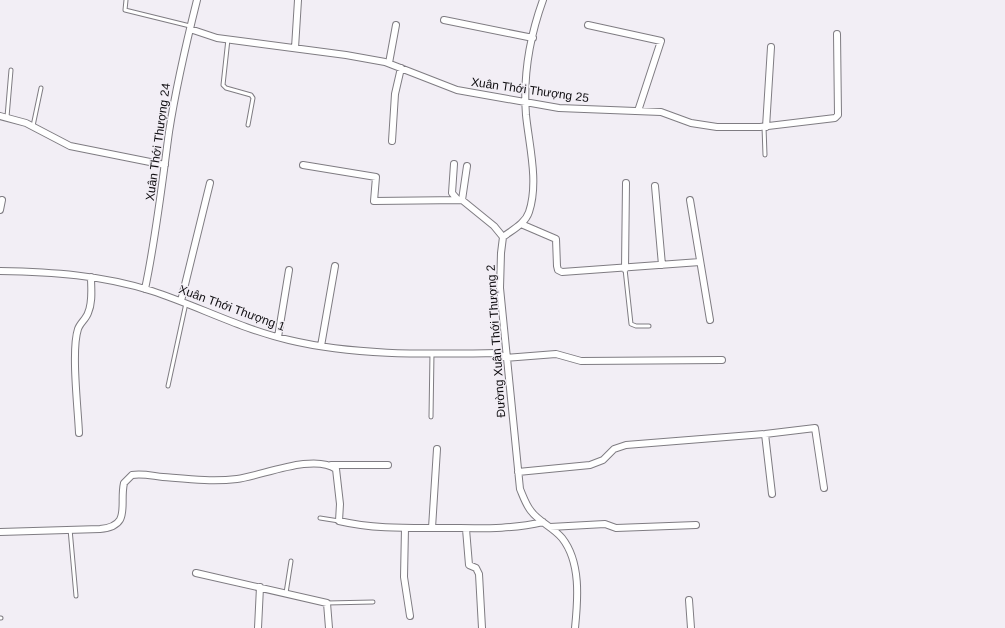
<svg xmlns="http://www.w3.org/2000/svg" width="1005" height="628" viewBox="0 0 1005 628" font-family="Arial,sans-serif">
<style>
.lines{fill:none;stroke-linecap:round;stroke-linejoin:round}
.lane-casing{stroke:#7f7c82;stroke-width:5}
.street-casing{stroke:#7f7c82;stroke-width:8}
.lane{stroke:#fff;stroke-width:3}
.street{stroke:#fff;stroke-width:6}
.labels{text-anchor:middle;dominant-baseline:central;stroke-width:3;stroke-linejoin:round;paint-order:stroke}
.street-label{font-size:12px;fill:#0f0d10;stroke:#f2eef5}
</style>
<rect width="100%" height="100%" fill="#f2eef5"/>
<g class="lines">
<g class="lane-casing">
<path id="lane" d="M 126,0 L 125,10 L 190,26
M 228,39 L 223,85 L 226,88 L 251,95 L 253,98 L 248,125
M 7,117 L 11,70
M 33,126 L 41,88
M 764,127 L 765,155
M 625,269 L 631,324 L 636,326 L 649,326
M 168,386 L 186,303
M 431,417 L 432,353
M 320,518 L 339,521
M 70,529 L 76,596
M 286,593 L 291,561
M 327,603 L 373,602
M 0,618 L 1,618"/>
</g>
<g class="street-casing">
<path id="street" d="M 543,0 C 530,36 523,76 526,115 C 529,145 539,182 529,212 C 525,224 512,230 503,237 L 501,253 L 500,288 L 520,489 C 523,496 526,505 531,511 C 539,522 553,527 562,538 C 581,562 578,599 575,628
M 444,20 L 533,38
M 588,25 L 661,41 L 638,111
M 190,29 L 217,38 L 346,55 L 385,62 L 457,90 L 559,108 L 661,112 L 691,123 L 717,127 L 760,127 L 835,118 L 838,115 L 837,34
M 295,48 L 298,0
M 389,63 L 396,25
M 0,116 L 26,123 L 70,146 L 165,165
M 766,127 L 771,47
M 392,141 L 395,94 L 401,68
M 454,164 L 452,193 L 458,200
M 303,165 L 376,177 L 374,201 L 462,200 L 494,226 L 503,237
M 655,186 L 662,265
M 462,200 L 467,166
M 690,200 L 710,320
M 0,210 L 2,200
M 521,224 L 556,239 L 557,266 L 558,270 L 562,272 L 700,262
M 625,269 L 626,183
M 0,271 C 52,272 102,275 152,291 C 198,306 241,329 289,340 C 356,356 428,354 496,353 L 506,358
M 145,289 C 156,237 162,184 169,132 C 176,87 186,44 197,0
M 181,301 L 210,183
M 278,337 L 289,270
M 321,346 L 335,266
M 506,358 L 556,354 L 581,361 L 722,360
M 79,433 C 78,409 71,350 78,329 C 80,323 86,319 88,313 C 93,302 91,288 91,277
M 765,434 L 772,494
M 331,465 L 388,465
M 518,472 L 590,465 L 603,460 L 614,449 L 626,445 L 765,434 L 815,428 L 824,488
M 550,527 L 605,524 L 616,528 L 696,525
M 405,528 L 404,577 L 410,616
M 432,528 L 437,449
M 466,529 L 469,565 L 476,568 L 479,574 L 482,628
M 0,532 L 100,529 C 132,526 119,505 124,483 L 132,475 C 142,473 153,476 163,477 C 187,479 212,482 237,479 C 262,476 313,453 336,469 L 340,504 L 339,521 C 373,529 408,528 443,528 C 477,528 510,530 543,522
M 196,573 L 327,603 L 329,628
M 689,600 L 691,628
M 258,628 L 260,587"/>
</g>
<use href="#lane" class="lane"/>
<use href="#street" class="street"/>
</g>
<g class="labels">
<g class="street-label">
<text transform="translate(530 90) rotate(8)">Xuân Thới Thượng 25</text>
<text transform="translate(158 142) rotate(-82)">Xuân Thới Thượng 24</text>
<text transform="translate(232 308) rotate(20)">Xuân Thới Thượng 1</text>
<text transform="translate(496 341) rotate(-94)">Đường Xuân Thới Thượng 2</text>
</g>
</g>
</svg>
